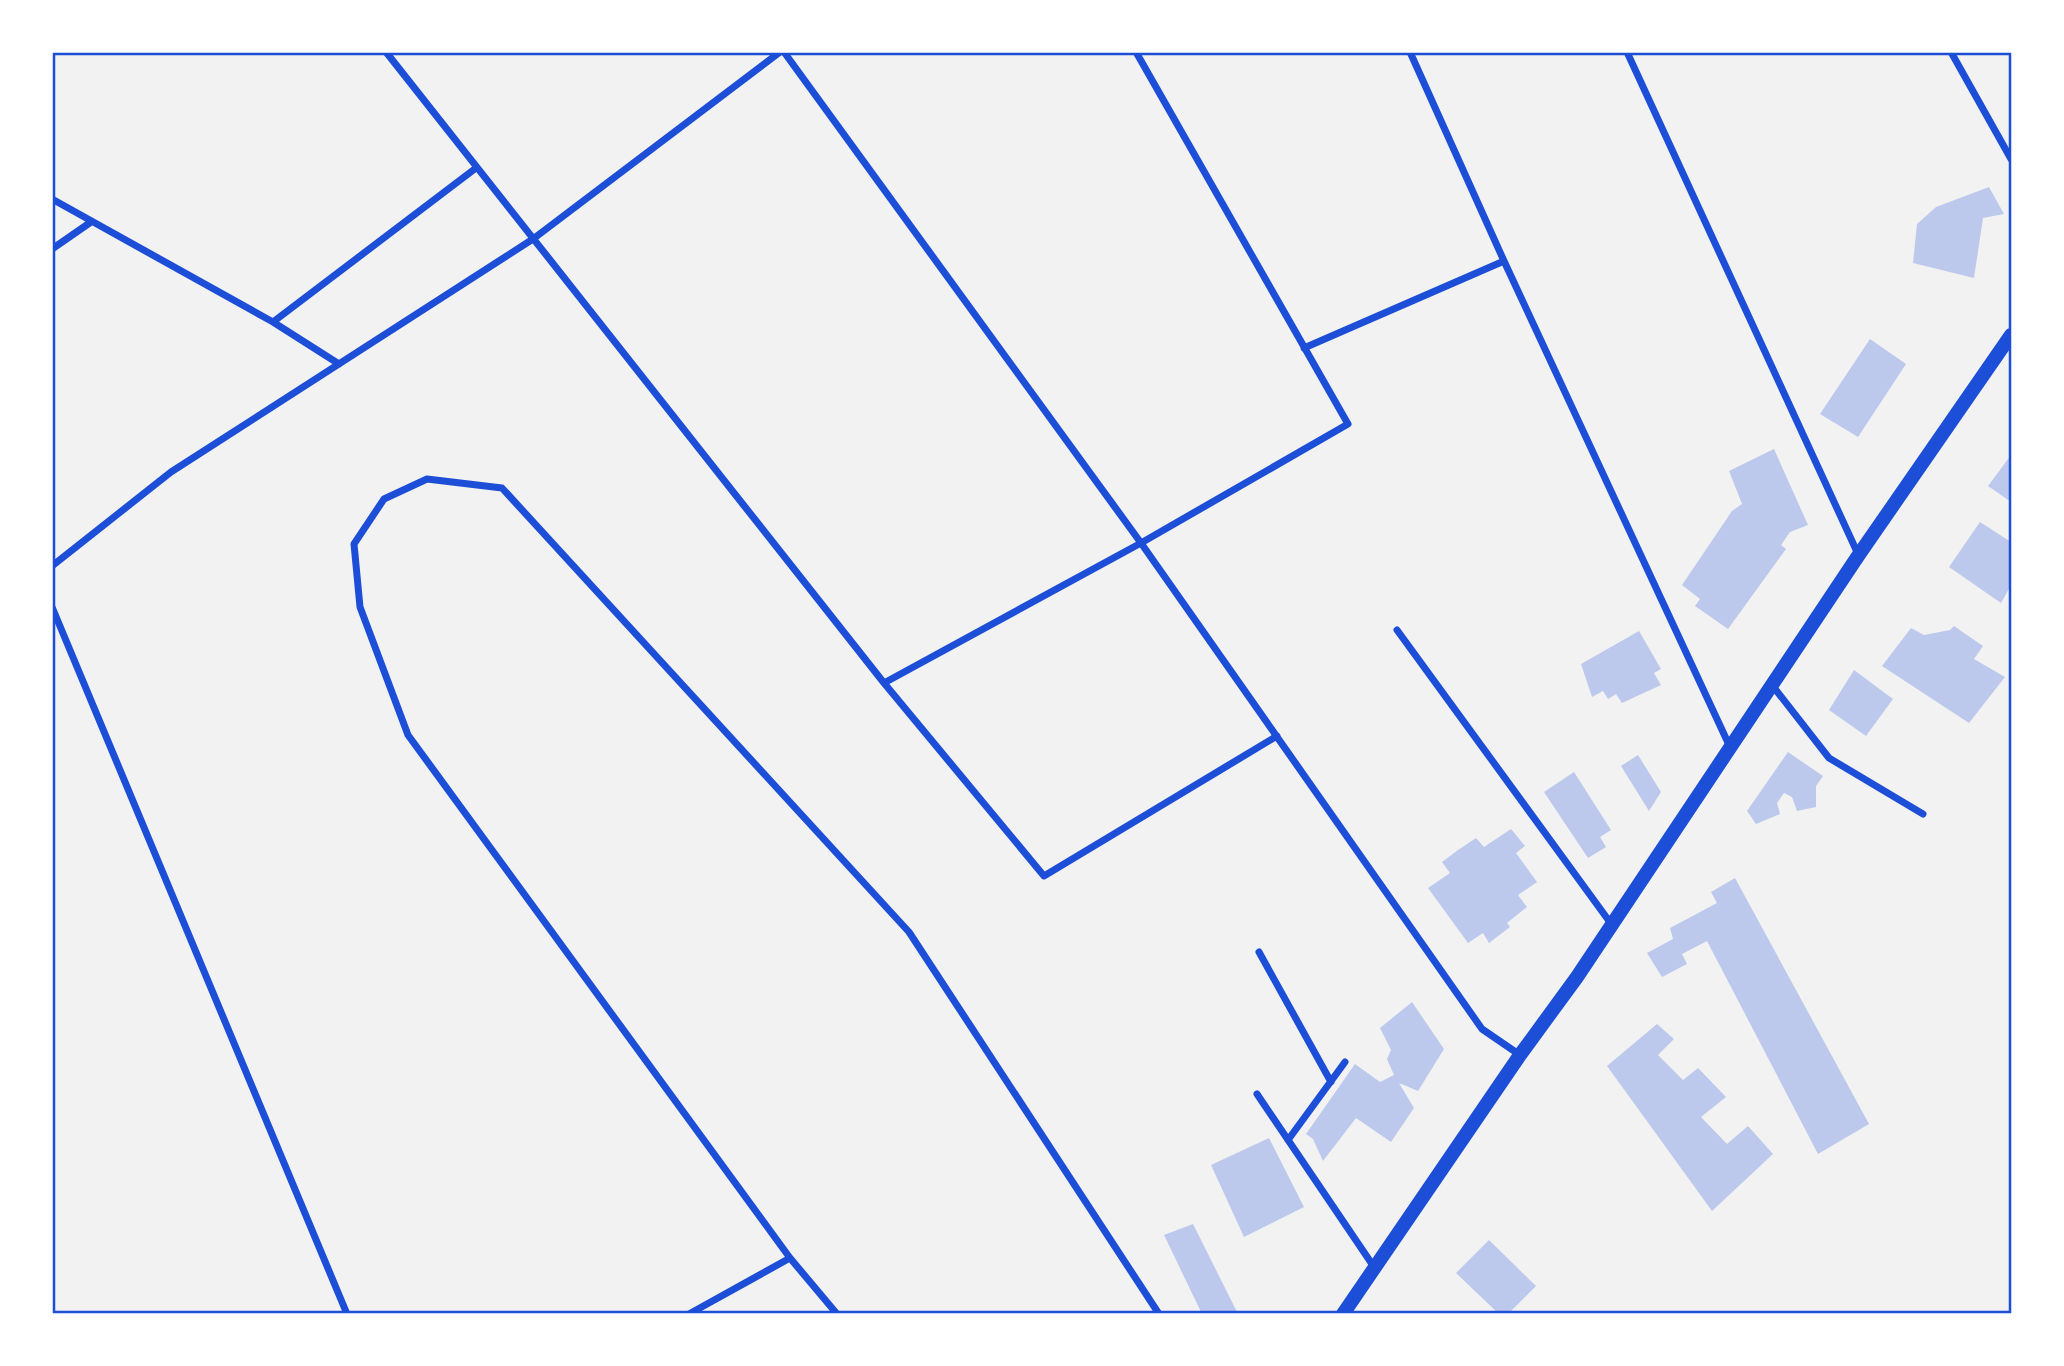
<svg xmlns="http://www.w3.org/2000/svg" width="2064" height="1366" viewBox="0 0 2064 1366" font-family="'Titillium Web',sans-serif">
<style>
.building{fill:#bdc9ec}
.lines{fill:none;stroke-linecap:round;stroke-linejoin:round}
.minor{stroke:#1d4ed8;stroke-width:7}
.secondary{stroke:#1d4ed8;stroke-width:14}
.neatline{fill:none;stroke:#1d4ed8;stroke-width:2.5}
</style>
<rect width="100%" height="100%" fill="#f2f2f2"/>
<path class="building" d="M 1989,187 L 2004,214 L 1983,218 L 1974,278 L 1913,263 L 1917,224 L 1936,207 Z
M 1870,339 L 1906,364 L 1858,437 L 1820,414 Z
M 1774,449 L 1808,525 L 1790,532 L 1781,545 L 1786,549 L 1728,629 L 1695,606 L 1700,599 L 1682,585 L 1732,511 L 1742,504 L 1729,471 Z
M 2011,455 L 2011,502 L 1988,486 Z
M 1980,522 L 2011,542 L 2011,585 L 2001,603 L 1949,567 Z
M 1954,626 L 1983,646 L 1974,659 L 2005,677 L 1969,723 L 1882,666 L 1911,628 L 1924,635 L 1950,630 Z
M 1639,631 L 1661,669 L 1654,673 L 1661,685 L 1622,703 L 1616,694 L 1608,699 L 1603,691 L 1592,697 L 1581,664 Z
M 1854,670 L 1893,699 L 1866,736 L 1829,710 Z
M 1788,752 L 1823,776 L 1816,786 L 1816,807 L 1797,811 L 1792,797 L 1784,793 L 1777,803 L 1780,814 L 1756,824 L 1747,811 Z
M 1638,755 L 1661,792 L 1649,811 L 1621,766 Z
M 1574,772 L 1611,830 L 1600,837 L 1606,847 L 1588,858 L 1544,792 Z
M 1511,829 L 1525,846 L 1516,853 L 1537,882 L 1518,895 L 1527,907 L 1507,923 L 1510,927 L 1489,943 L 1483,933 L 1468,943 L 1428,888 L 1450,873 L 1442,862 L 1458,850 L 1476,838 L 1484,847 Z
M 1735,878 L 1869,1124 L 1818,1154 L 1707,941 L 1682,954 L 1687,964 L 1662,977 L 1647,953 L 1673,939 L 1670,928 L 1717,903 L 1711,892 Z
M 1412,1002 L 1444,1049 L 1418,1091 L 1399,1083 L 1414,1108 L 1391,1142 L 1356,1118 L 1323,1161 L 1313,1139 L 1306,1134 L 1355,1064 L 1380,1082 L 1394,1075 L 1387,1059 L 1391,1050 L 1380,1028 Z
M 1657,1024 L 1674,1039 L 1658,1055 L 1683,1080 L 1698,1068 L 1726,1097 L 1701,1117 L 1727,1144 L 1748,1126 L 1773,1154 L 1712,1211 L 1607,1066 Z
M 1269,1138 L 1304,1207 L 1244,1237 L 1211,1165 Z
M 1193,1224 L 1237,1312 L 1202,1314 L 1164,1235 Z
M 1489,1240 L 1536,1286 L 1508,1314 L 1499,1314 L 1456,1273 Z"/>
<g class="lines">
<path class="minor" d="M 386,52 L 884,683 L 1044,876 L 1277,736
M 784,52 L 1141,543 L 1482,1029 L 1520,1055
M 1410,52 L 1504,261 L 1730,747
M 1627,52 L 1858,554
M 1951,52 L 2011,159
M 52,199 L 273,322 L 339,364
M 52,249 L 91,222
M 273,322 L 476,168
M 1304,348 L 1504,261
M 52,566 L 171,472 L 533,239 L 780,52
M 52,607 L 347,1314
M 1397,630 L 1612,925
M 884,683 L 1141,543 L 1348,424 L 1136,52
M 1772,685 L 1829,758 L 1923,814
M 1259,952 L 1331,1082
M 1257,1094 L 1374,1267
M 1288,1140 L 1345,1062
M 689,1314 L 790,1258
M 837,1314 L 790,1258 L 408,735 L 360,607 L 354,544 L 384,499 L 427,479 L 502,488 L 909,932 L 1159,1314"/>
<path class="secondary" d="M 1343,1314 L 1520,1055 L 1577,977 L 1858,556 L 2011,335"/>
</g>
<rect width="2064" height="1366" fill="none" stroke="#ffffff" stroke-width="108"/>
<rect x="54" y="54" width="1956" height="1258" class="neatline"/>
</svg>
